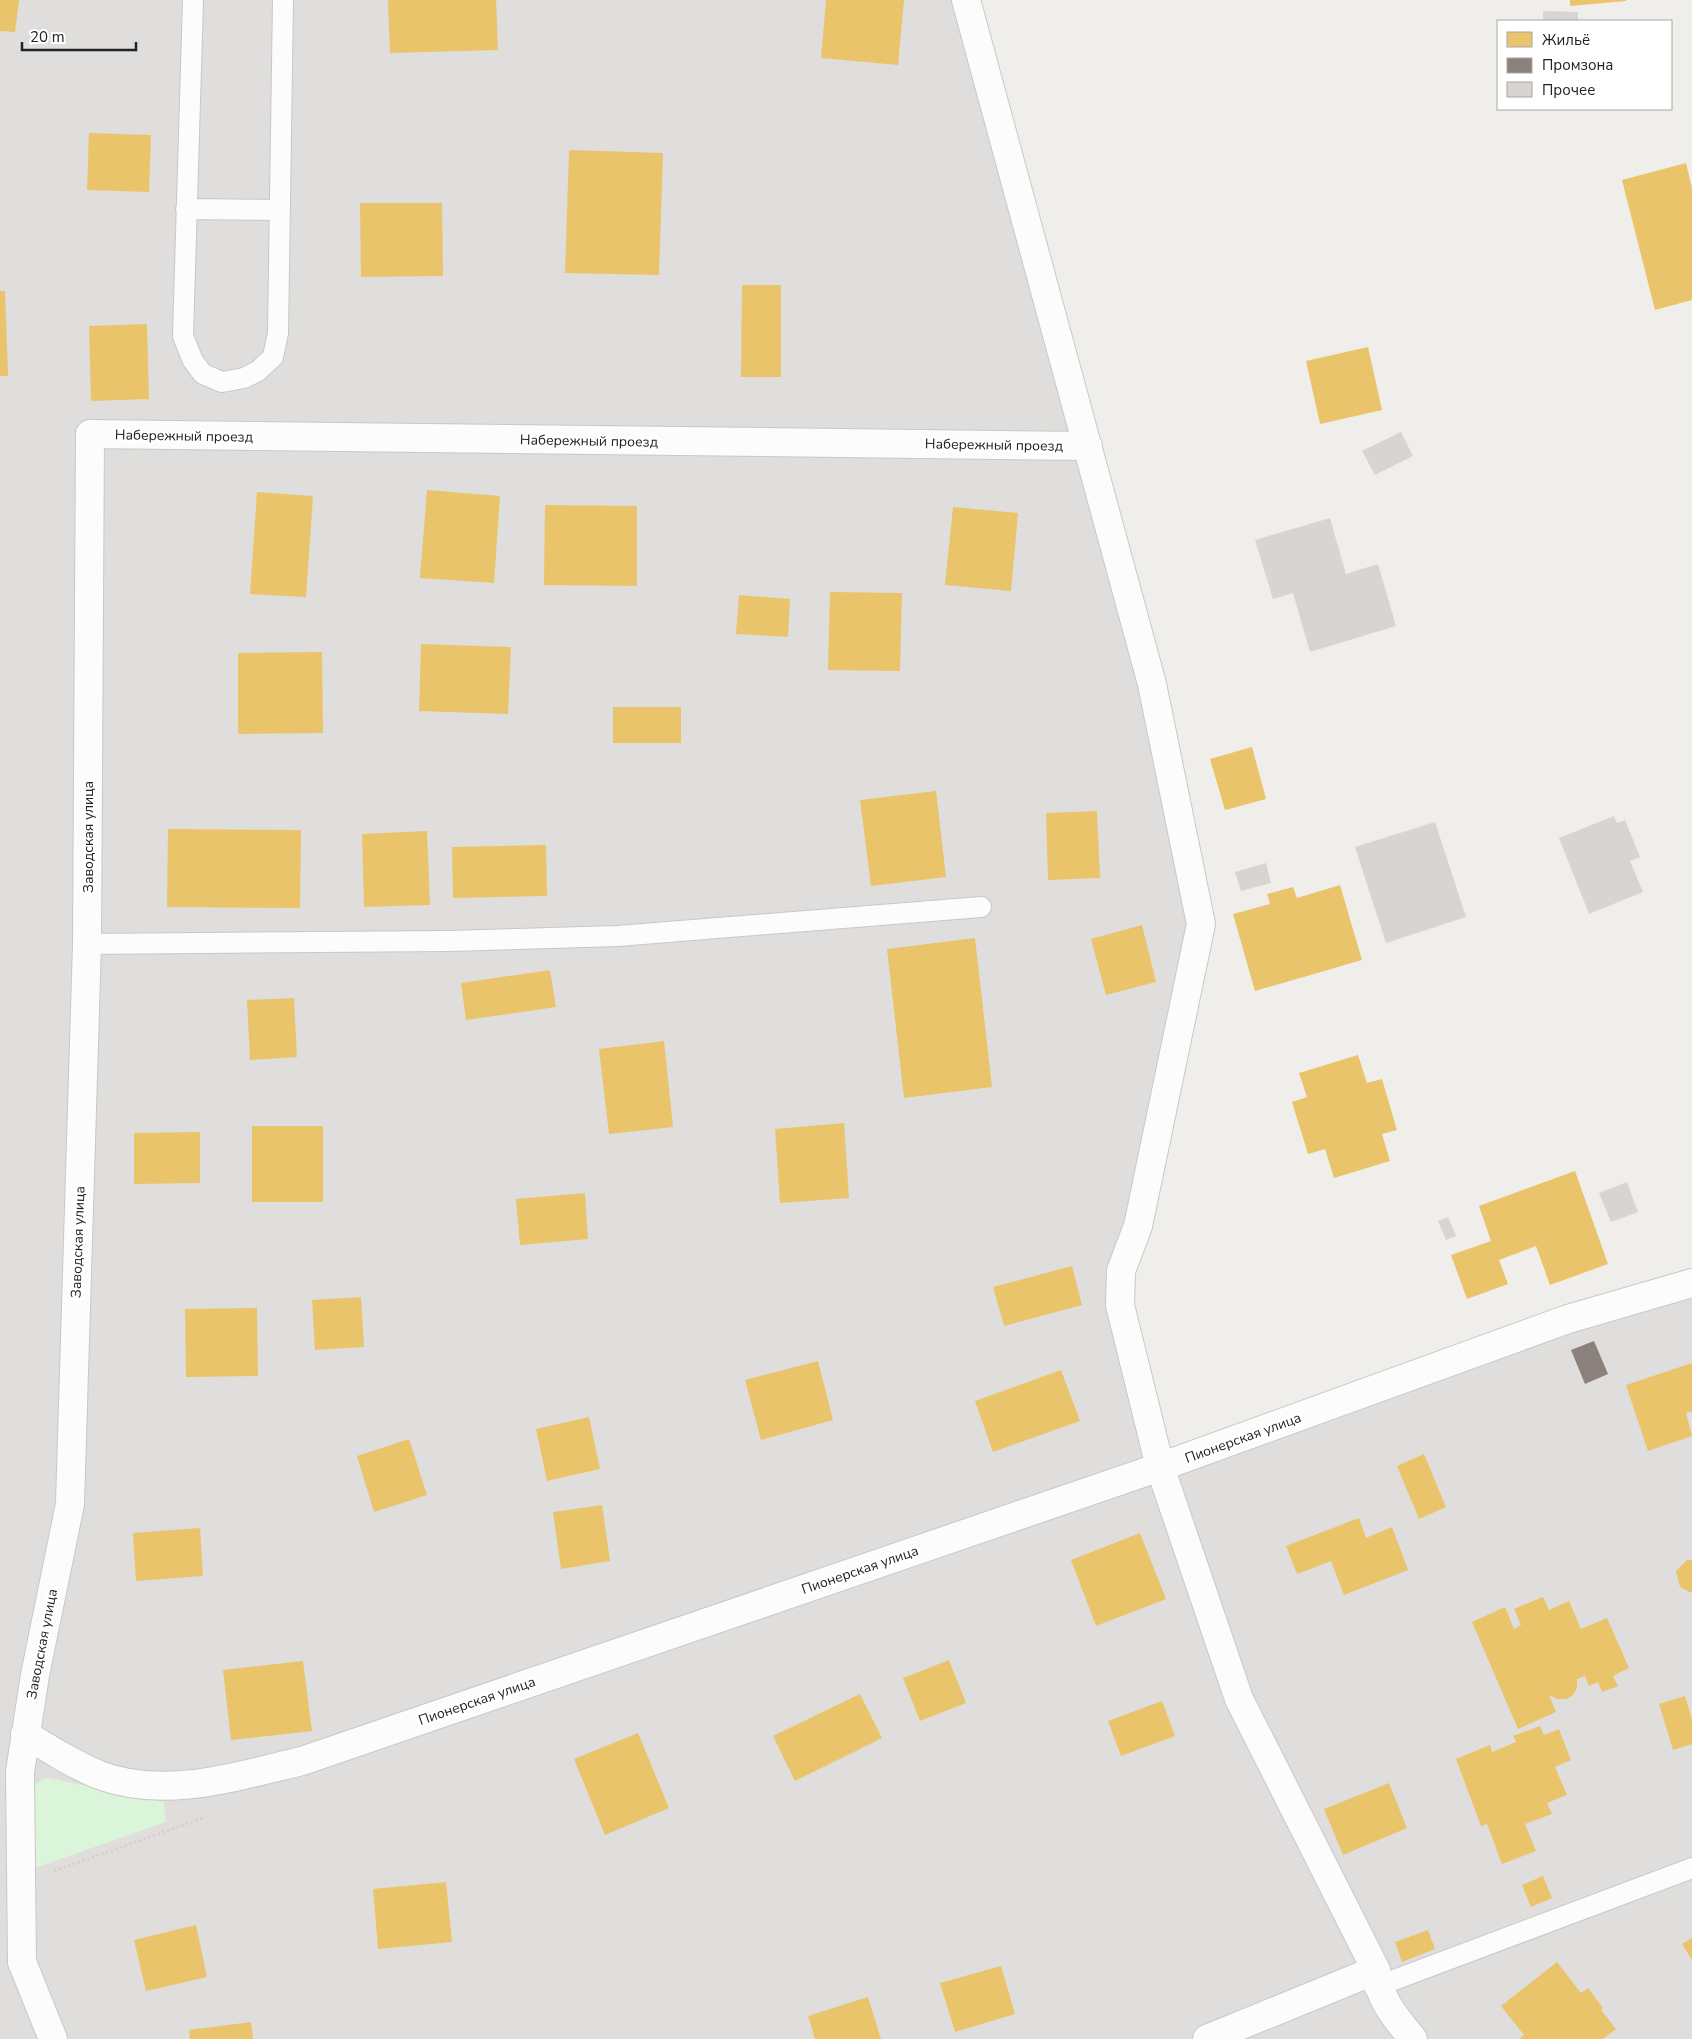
<svg xmlns="http://www.w3.org/2000/svg" width="1692" height="2039" viewBox="0 0 1692 2039" font-family="'Nunito Sans',sans-serif">
<style>
.residential{fill:#dfdedc}
.park{fill:#daf5da}
.homes{fill:#e9c46a}
.industry{fill:#8a817c}
.building{fill:#d7d4d2}
.lines{fill:none;stroke-linecap:round;stroke-linejoin:round}
.lane-casing{stroke:#c9c8c7;stroke-width:22}
.street-casing{stroke:#c9c8c7;stroke-width:30}
.path{stroke:#dccecd;stroke-width:3;stroke-dasharray:2.5 2.5;stroke-linecap:butt}
.lane{stroke:#fdfcfc;stroke-width:20}
.street{stroke:#fdfcfc;stroke-width:28}
.labels{text-anchor:middle;dominant-baseline:central;stroke-width:5;stroke-linejoin:round;paint-order:stroke}
.street-label{font-size:14px;fill:#222;stroke:#fff}
</style>
<rect width="100%" height="100%" fill="#f0eeeb"/>
<path class="residential" d="M 0,0 L 966,0 L 1201,924 L 1121,1271 L 1160,1467 L 1692,1283 L 1692,2039 L 0,2039 Z"/>
<path class="park" d="M 49,1778 L 164,1802 L 166,1822 L 32,1869 L 32,1792 L 35,1785 L 42,1779 Z"/>
<path class="homes" d="M 0,0 L 19,0 L 15,32 L 0,31 Z
M 388,0 L 496,0 L 498,50 L 390,53 Z
M 826,0 L 904,0 L 898,65 L 821,58 Z
M 1570,0 L 1626,0 L 1626,1 L 1570,6 Z
M 89,133 L 151,135 L 149,192 L 87,190 Z
M 569,150 L 663,153 L 659,275 L 565,273 Z
M 1686,163 L 1692,188 L 1692,300 L 1655,310 L 1622,180 Z
M 360,203 L 442,203 L 443,276 L 361,277 Z
M 742,285 L 781,285 L 781,377 L 741,377 Z
M 0,291 L 5,291 L 8,376 L 0,376 Z
M 147,324 L 149,399 L 91,401 L 89,326 Z
M 1368,347 L 1382,410 L 1320,424 L 1306,361 Z
M 427,490 L 500,496 L 494,583 L 420,578 Z
M 257,492 L 313,496 L 306,597 L 250,594 Z
M 545,505 L 637,506 L 637,586 L 544,585 Z
M 953,507 L 1018,513 L 1011,591 L 945,585 Z
M 830,592 L 902,593 L 900,671 L 828,670 Z
M 739,595 L 790,599 L 788,637 L 736,634 Z
M 421,644 L 511,647 L 508,714 L 419,711 Z
M 322,652 L 323,733 L 238,734 L 238,653 Z
M 613,707 L 681,707 L 681,743 L 613,743 Z
M 1252,747 L 1266,799 L 1225,810 L 1210,759 Z
M 936,791 L 946,877 L 871,886 L 860,800 Z
M 1097,811 L 1100,878 L 1048,880 L 1046,813 Z
M 168,829 L 301,830 L 300,908 L 167,907 Z
M 427,831 L 430,905 L 364,907 L 362,834 Z
M 546,845 L 547,896 L 453,898 L 452,847 Z
M 1340,885 L 1362,960 L 1255,991 L 1233,914 L 1270,904 L 1267,894 L 1293,887 L 1297,898 Z
M 1142,925 L 1156,982 L 1106,995 L 1091,939 Z
M 975,938 L 992,1087 L 904,1098 L 887,949 Z
M 550,970 L 556,1007 L 466,1020 L 461,983 Z
M 294,998 L 297,1057 L 250,1060 L 247,1000 Z
M 664,1041 L 673,1127 L 609,1134 L 599,1049 Z
M 1358,1055 L 1367,1083 L 1382,1079 L 1397,1130 L 1382,1134 L 1390,1161 L 1334,1178 L 1325,1149 L 1308,1154 L 1292,1102 L 1307,1097 L 1299,1073 Z
M 844,1123 L 849,1198 L 780,1203 L 775,1129 Z
M 252,1126 L 323,1126 L 323,1202 L 252,1202 Z
M 200,1132 L 200,1183 L 134,1184 L 134,1133 Z
M 1575,1171 L 1608,1264 L 1550,1285 L 1536,1246 L 1499,1260 L 1508,1284 L 1467,1299 L 1451,1255 L 1491,1241 L 1479,1206 Z
M 585,1193 L 588,1239 L 520,1245 L 516,1199 Z
M 1072,1266 L 1082,1305 L 1004,1326 L 993,1287 Z
M 361,1297 L 364,1347 L 315,1350 L 312,1300 Z
M 257,1308 L 258,1376 L 186,1377 L 185,1309 Z
M 818,1361 L 833,1420 L 761,1440 L 745,1380 Z
M 1692,1363 L 1692,1411 L 1686,1413 L 1692,1436 L 1648,1451 L 1626,1385 Z
M 1061,1370 L 1080,1421 L 993,1452 L 975,1401 Z
M 589,1417 L 600,1469 L 547,1481 L 536,1429 Z
M 409,1439 L 427,1495 L 374,1512 L 357,1456 Z
M 1424,1454 L 1446,1507 L 1419,1519 L 1397,1466 Z
M 602,1505 L 610,1561 L 561,1569 L 553,1512 Z
M 1359,1518 L 1366,1538 L 1392,1527 L 1408,1570 L 1344,1595 L 1331,1561 L 1297,1574 L 1286,1546 Z
M 200,1528 L 203,1576 L 136,1581 L 133,1533 Z
M 1140,1533 L 1166,1599 L 1096,1626 L 1071,1560 Z
M 1687,1560 L 1692,1560 L 1692,1593 L 1680,1587 L 1676,1571 Z
M 1543,1597 L 1549,1610 L 1569,1601 L 1581,1629 L 1607,1618 L 1629,1668 L 1613,1676 L 1618,1686 L 1602,1692 L 1598,1682 L 1589,1686 L 1585,1676 L 1577,1679 L 1577,1688 L 1572,1696 L 1566,1699 L 1557,1699 L 1549,1695 L 1556,1712 L 1518,1729 L 1472,1622 L 1505,1607 L 1514,1629 L 1521,1625 L 1514,1609 Z
M 949,1660 L 966,1703 L 920,1721 L 903,1678 Z
M 303,1661 L 312,1731 L 231,1740 L 223,1670 Z
M 860,1694 L 882,1738 L 795,1781 L 773,1736 Z
M 1685,1696 L 1692,1719 L 1692,1744 L 1673,1750 L 1659,1704 Z
M 1162,1701 L 1175,1736 L 1121,1756 L 1108,1721 Z
M 1540,1726 L 1544,1735 L 1559,1729 L 1571,1760 L 1555,1767 L 1567,1795 L 1547,1803 L 1552,1814 L 1525,1824 L 1536,1851 L 1502,1864 L 1487,1824 L 1481,1826 L 1456,1759 L 1490,1745 L 1492,1752 L 1516,1742 L 1513,1736 Z
M 638,1733 L 669,1808 L 605,1835 L 574,1759 Z
M 1389,1783 L 1407,1828 L 1343,1855 L 1324,1809 Z
M 1543,1876 L 1552,1898 L 1531,1907 L 1522,1885 Z
M 446,1882 L 452,1942 L 378,1949 L 373,1889 Z
M 196,1925 L 207,1977 L 146,1991 L 134,1940 Z
M 1428,1930 L 1435,1949 L 1402,1962 L 1395,1942 Z
M 1692,1938 L 1692,1960 L 1682,1944 Z
M 1557,1962 L 1581,1993 L 1588,1988 L 1603,2008 L 1601,2010 L 1616,2029 L 1603,2039 L 1519,2039 L 1524,2035 L 1501,2006 Z
M 1001,1966 L 1015,2014 L 955,2032 L 940,1983 Z
M 868,1997 L 881,2039 L 815,2039 L 808,2016 Z
M 251,2022 L 253,2039 L 190,2039 L 189,2030 Z"/>
<path class="industry" d="M 1594,1341 L 1608,1374 L 1585,1384 L 1571,1350 Z"/>
<path class="building" d="M 1543,11 L 1578,12 L 1578,21 L 1543,21 Z
M 1401,432 L 1413,456 L 1375,475 L 1362,451 Z
M 1330,518 L 1346,574 L 1378,564 L 1396,626 L 1310,652 L 1293,593 L 1273,599 L 1255,540 Z
M 1614,816 L 1617,823 L 1625,820 L 1640,857 L 1630,861 L 1643,892 L 1589,914 L 1559,838 Z
M 1435,822 L 1466,917 L 1386,943 L 1355,847 Z
M 1266,863 L 1271,883 L 1241,891 L 1235,872 Z
M 1627,1182 L 1638,1212 L 1611,1222 L 1599,1193 Z
M 1448,1217 L 1456,1236 L 1446,1240 L 1438,1221 Z"/>
<g class="lines">
<g class="lane-casing">
<path id="lane" d="M 193,0 L 183,336 L 193,361 L 203,374 L 222,382 L 244,378 L 258,371 L 273,357 L 278,333 L 283,0
M 186,209 L 278,210
M 87,944 L 448,941 L 618,936 L 981,907
M 1378,1986 L 1692,1868"/>
</g>
<g class="street-casing">
<path id="street" d="M 966,0 L 1152,684 L 1201,924 L 1138,1226 L 1121,1271 L 1120,1305 L 1160,1467 L 1239,1699 L 1376,1970 L 1378,1986
M 25,1734 C 49,1749 73,1764 99,1775 C 165,1800 238,1776 302,1761 L 1160,1467 L 1568,1319 L 1692,1283
M 53,2039 L 22,1962 L 20,1772 L 35,1675 L 70,1504 L 87,944 L 90,434 L 1088,446
M 1207,2039 L 1376,1970 C 1379,1999 1395,2017 1413,2039"/>
</g>
<path class="path" d="M 54,1871 L 203,1818"/>
<use href="#lane" class="lane"/>
<use href="#street" class="street"/>
</g>
<g class="labels">
<g class="street-label">
<text transform="translate(184 436) rotate(1)">Набережный проезд</text>
<text transform="translate(589 441) rotate(1)">Набережный проезд</text>
<text transform="translate(994 445) rotate(1)">Набережный проезд</text>
<text transform="translate(88 837) rotate(-90)">Заводская улица</text>
<text transform="translate(78 1242) rotate(-88)">Заводская улица</text>
<text transform="translate(1243 1438) rotate(-20)">Пионерская улица</text>
<text transform="translate(860 1570) rotate(-19)">Пионерская улица</text>
<text transform="translate(42 1644) rotate(-79)">Заводская улица</text>
<text transform="translate(477 1701) rotate(-19)">Пионерская улица</text>
</g>
</g>
<rect x="1497" y="20" width="175" height="90" fill="#ffffff" stroke="#a7a7a7"/>
<rect x="1507" y="32" width="25" height="15" fill="#e9c46a" stroke="#a7a7a7"/>
<text x="1542" y="45" font-size="15" fill="#222222">Жильё</text>
<rect x="1507" y="58" width="25" height="15" fill="#8a817c" stroke="#a7a7a7"/>
<text x="1542" y="70" font-size="15" fill="#222222">Промзона</text>
<rect x="1507" y="82" width="25" height="15" fill="#d7d4d2" stroke="#a7a7a7"/>
<text x="1542" y="95" font-size="15" fill="#222222">Прочее</text>
<path d="M22 42v8h114v-8" fill="none" stroke="#222222" stroke-width="2.5"/>
<text x="30" y="42" font-size="15" fill="#222222" stroke="#ffffff" stroke-width="4" paint-order="stroke">20 m</text>
</svg>
